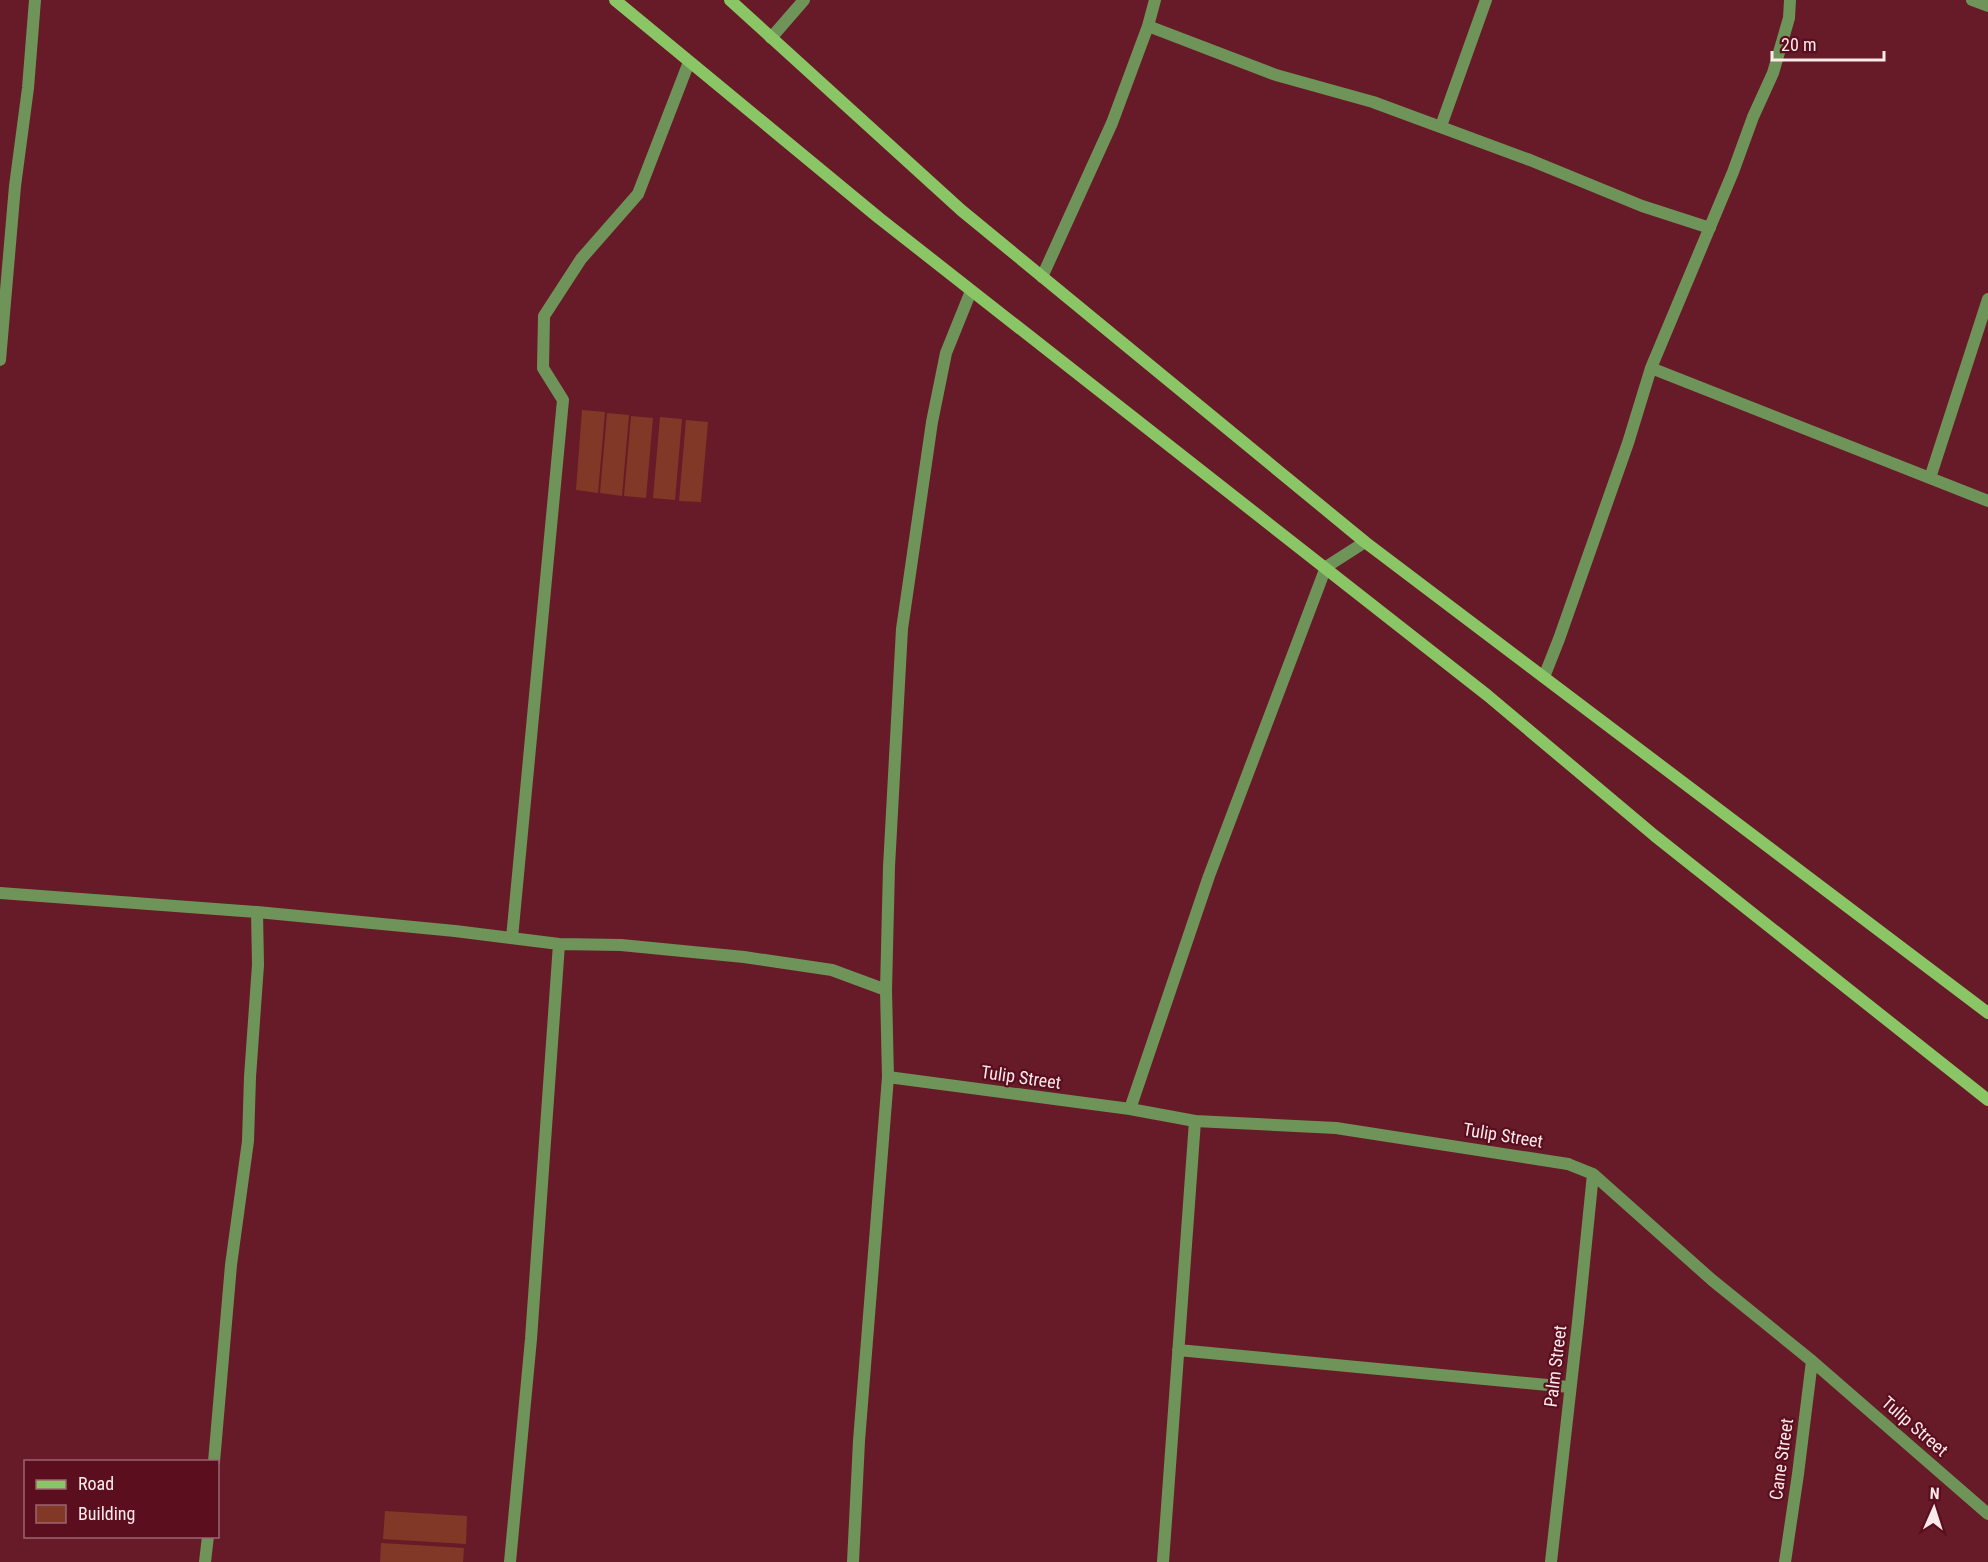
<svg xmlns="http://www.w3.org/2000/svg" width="1988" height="1562" viewBox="0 0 1988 1562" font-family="'Roboto Condensed',sans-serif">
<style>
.building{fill:#823826}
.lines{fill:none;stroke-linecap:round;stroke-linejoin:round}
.lane{stroke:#6f9459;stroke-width:12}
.street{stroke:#6f9459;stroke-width:12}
.secondary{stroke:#8ac666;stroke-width:12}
.labels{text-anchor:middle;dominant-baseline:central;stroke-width:4.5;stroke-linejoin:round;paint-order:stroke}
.street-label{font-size:18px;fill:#fdeaea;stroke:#5a0e1e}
</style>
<rect width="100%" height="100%" fill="#671b28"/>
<path class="building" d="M 582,410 L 605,412 L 598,493 L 576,490 Z
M 607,413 L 629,415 L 622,496 L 600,493 Z
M 631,416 L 653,418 L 646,498 L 624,496 Z
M 660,417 L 682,419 L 675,500 L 653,498 Z
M 686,420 L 708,422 L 701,502 L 679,501 Z
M 385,1511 L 467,1516 L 466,1544 L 383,1539 Z
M 381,1543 L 464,1548 L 463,1562 L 380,1562 Z"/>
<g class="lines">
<path class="lane" d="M 1568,1164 L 1593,1174 L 1712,1280 L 1812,1361 L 1988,1514
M 1178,1350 L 1569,1387
M 1163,1562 L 1195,1121
M 1551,1562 L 1578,1322 L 1593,1174
M 1785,1562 L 1798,1474 L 1812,1361"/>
<path class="street" d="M 1972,0 L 1988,6
M 1148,26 L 1276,75 L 1373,102 L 1530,160 L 1642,206 L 1710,228
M 771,38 L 804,0
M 1441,126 L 1486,0
M 1042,277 L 1112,123 L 1148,26 L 1155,0
M 0,360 L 15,186 L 28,88 L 35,0
M 1651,368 L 1988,501
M 1930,478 L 1988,299
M 1544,677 L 1559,639 L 1628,443 L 1651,368 L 1733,172 L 1753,117 L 1773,73 L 1789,18 L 1790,0
M 0,893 L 257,912 L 455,931 L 559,944 L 621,945 L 744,957 L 832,970 L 886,990 L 888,1077 L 859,1441 L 853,1562
M 512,938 L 563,400 L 543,368 L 544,316 L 581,259 L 638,194 L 689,62
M 886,990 L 889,867 L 902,629 L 932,422 L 946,353 L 971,291
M 888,1077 L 1130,1109 L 1195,1121 L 1336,1128 L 1568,1164
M 1130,1109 L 1209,876 L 1326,567 L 1365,542
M 214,1462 L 231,1265 L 248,1141 L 250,1077 L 258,965 L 257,912
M 205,1562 L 208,1536
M 510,1562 L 531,1339 L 559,944"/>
<path class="secondary" d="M 615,0 L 879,218 L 1487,695 L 1655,836 L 1988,1100
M 730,0 L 961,210 L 1365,542 L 1988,1013"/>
</g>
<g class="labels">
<g class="street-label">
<text transform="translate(1021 1077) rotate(8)">Tulip Street</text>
<text transform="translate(1503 1135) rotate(9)">Tulip Street</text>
<text transform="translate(1555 1366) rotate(-83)">Palm Street</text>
<text transform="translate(1915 1426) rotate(41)">Tulip Street</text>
<text transform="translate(1781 1459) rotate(-82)">Cane Street</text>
</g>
</g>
<rect x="24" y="1460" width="195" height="78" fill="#5a0e1e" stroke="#9b6670" stroke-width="1.5"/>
<rect x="36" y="1480" width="30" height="9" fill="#8ac666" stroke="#9b6670" stroke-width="1.5"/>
<text x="78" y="1490" font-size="18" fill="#fdeaea">Road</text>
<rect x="36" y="1505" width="30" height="18" fill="#823826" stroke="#9b6670" stroke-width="1.5"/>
<text x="78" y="1520" font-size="18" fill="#fdeaea">Building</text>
<g transform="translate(1934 1508) rotate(3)" stroke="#5a0e1e" stroke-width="4.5" paint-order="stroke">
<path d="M0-4.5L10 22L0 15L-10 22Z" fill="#fdeaea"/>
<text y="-9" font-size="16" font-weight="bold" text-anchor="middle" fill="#fdeaea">N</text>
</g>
<path d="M1772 51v9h112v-9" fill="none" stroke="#fdeaea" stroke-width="3"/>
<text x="1781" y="51" font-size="18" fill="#fdeaea" stroke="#5a0e1e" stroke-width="4.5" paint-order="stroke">20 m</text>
</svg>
